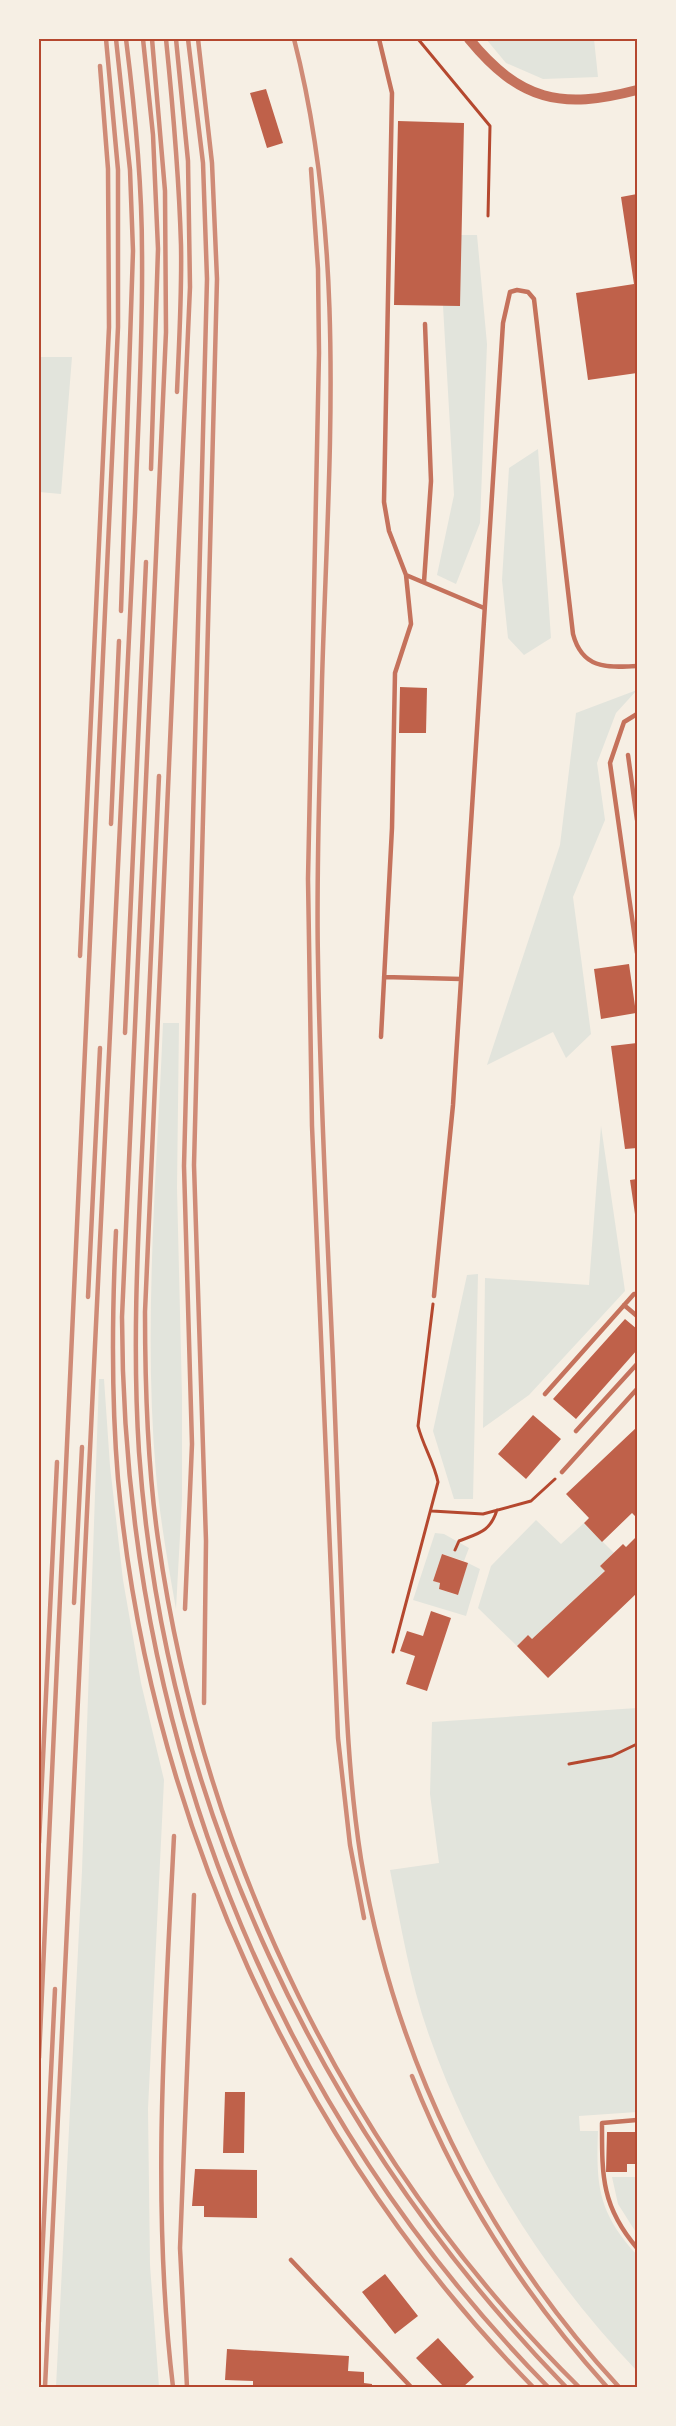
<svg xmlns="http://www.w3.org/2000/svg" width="676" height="2426" viewBox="0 0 676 2426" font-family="Roboto,sans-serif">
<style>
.green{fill:#e2e4dc}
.building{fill:#bf614a}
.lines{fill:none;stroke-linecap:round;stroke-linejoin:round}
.path{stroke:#b5482f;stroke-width:3}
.service{stroke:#c5725c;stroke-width:4.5}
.tertiary{stroke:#c5725c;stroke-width:10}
.rail{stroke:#cf8b77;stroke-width:4.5}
.neatline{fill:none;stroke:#b5482f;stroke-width:2}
</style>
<rect width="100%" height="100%" fill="#f6efe4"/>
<path class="green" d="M 486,39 L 594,39 L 598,77 L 543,79 L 506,63 Z
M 461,235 L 477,235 L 487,344 L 480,523 L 456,584 L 437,575 L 454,495 L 443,306 Z
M 39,357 L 72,357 L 61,494 L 39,492 Z
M 538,449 L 551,638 L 524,655 L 508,638 L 502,580 L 509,468 Z
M 637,690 L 616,713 L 597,763 L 605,820 L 573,897 L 591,1034 L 566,1058 L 553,1032 L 487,1065 L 560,845 L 576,713 Z
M 163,1023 L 179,1023 L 177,1188 L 182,1396 L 182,1499 L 176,1609 C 168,1564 160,1519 156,1474 C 143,1324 157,1173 163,1023 Z
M 601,1126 L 625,1291 L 529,1395 L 483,1428 L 485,1278 L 589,1285 Z
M 478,1274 L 473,1499 L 454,1499 L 433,1431 L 467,1275 Z
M 99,1379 L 104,1379 L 110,1466 L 123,1580 L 141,1683 L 164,1780 L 148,2109 L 150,2265 L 159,2387 L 56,2387 L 82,1871 Z
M 536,1520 L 561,1544 L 584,1523 L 614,1553 L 600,1566 L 605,1571 L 532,1639 L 528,1635 L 517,1646 L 478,1608 L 491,1566 Z
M 435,1533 L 444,1534 L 469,1548 L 464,1561 L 442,1554 L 433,1581 L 440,1583 L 439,1589 L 457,1595 L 468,1563 L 480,1569 L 466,1616 L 413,1600 Z
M 637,1708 L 637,2112 L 579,2116 L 580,2131 L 598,2131 C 596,2186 598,2212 637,2255 L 637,2371 C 546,2276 474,2162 430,2038 C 410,1983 401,1926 390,1870 L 439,1863 L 430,1794 L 432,1722 Z
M 612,2177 L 637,2177 L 637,2234 L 618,2204 Z"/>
<path class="building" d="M 266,89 L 283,143 L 267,148 L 250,93 Z
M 398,121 L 464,123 L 460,306 L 394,305 Z
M 637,194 L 637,373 L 588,380 L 576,293 L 634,284 L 621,197 Z
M 400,687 L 427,688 L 426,733 L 399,733 Z
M 629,964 L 636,1013 L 601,1019 L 594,969 Z
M 637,1043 L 637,1148 L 625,1149 L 611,1046 Z
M 637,1179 L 637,1221 L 636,1221 L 630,1180 Z
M 625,1319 L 637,1329 L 637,1350 L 576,1419 L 553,1399 Z
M 533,1415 L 561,1439 L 526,1479 L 498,1454 Z
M 637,1427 L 637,1518 L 632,1513 L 602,1542 L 584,1523 L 589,1518 L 566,1494 Z
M 637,1536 L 637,1593 L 548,1678 L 517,1646 L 528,1635 L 532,1639 L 605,1571 L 600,1566 L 623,1544 L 626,1547 Z
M 442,1554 L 468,1563 L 458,1595 L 439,1589 L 440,1583 L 433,1581 Z
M 431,1611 L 451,1618 L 427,1691 L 406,1684 L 415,1656 L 400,1651 L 407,1631 L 423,1636 Z
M 225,2092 L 245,2092 L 244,2153 L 223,2153 Z
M 607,2132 L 637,2132 L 637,2164 L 627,2164 L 627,2172 L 606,2172 Z
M 195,2169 L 257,2170 L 257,2218 L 204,2217 L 204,2206 L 192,2206 Z
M 385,2274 L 418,2316 L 395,2334 L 362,2292 Z
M 438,2338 L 474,2377 L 463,2387 L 444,2387 L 416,2358 Z
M 227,2349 L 349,2356 L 348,2371 L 364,2372 L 364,2383 L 372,2384 L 372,2387 L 253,2387 L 253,2381 L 225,2380 Z"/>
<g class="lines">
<path class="path" d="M 418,39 L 490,126 L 488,216
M 432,1511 L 483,1514 L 531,1501 L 555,1479
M 455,1550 L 459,1541 C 479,1533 490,1532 497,1510
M 393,1652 L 438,1482 C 434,1462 423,1446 418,1426 L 433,1304
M 569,1764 L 612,1756 L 637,1744"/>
<path class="service" d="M 379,39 L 392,93 L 384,502 L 389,531 L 406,575 L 411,624 L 395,673 L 392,828 L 381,1037
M 406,575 L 484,608
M 424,582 L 431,481 L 425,324
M 637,714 L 624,722 L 610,763 L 637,953
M 628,755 L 637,820
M 384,977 L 461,979
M 434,1296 L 453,1105 L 503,323 L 510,292 L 517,290 L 528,292 L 534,299 L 573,634 C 582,668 605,668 637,666
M 624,1305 L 637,1316
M 545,1394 L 634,1294 L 637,1294
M 576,1431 L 637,1364
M 562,1472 L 637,1389
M 637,2120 L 602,2123 C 602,2175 601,2206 637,2248
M 291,2260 L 411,2387"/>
<path class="tertiary" d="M 469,39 C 520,101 561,110 637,90"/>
<path class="rail" d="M 116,39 L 130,170 L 133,251 L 121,611
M 143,39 L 153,135 L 158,249 L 151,469
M 152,39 L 165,191 L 166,332 L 122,1317 C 123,1721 264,2097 548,2387
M 166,39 C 173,108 179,176 181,245 C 182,294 179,343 177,392
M 176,39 L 188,161 L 190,287 L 145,1312 C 145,1387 147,1463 158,1539 C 203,1857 349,2160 579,2387
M 198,39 L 212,163 L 217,279 L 194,1165 L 206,1541 L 204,1703
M 294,39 C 348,249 328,467 322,681 C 320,774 316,867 318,960 C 320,1094 327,1228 333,1362 C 336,1451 339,1540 343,1629 C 346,1706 349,1783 361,1859 C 394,2057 483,2240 619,2387
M 311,169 L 318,269 L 319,353 L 308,879 L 312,1126 L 338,1738 L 350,1845 L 364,1918
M 159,776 C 154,894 148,1013 143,1131 C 138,1238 132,1345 139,1452 C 164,1805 320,2134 566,2387
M 111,824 L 119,641
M 80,956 L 109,327 L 108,169 L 100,66
M 125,1033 L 146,562
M 116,1231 C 112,1313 111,1396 118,1479 C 149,1815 296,2145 533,2387
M 88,1297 L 100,1048
M 74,1603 L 82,1447
M 185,1609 L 192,1444 L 184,1166 L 207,279 L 203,163 L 188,39
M 39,1843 L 57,1462
M 39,2058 L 118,327 L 118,170 L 106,39
M 412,2076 C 457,2191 524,2295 607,2387
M 39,2322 L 55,1989
M 45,2387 L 135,512 C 138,425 143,339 142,252 C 142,181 135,110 126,39
M 173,2387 C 151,2204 165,2019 174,1836
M 187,2387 L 180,2248 L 194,1895"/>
</g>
<rect width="676" height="2426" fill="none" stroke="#f6efe4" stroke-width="81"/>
<rect x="40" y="40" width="596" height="2346" class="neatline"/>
</svg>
